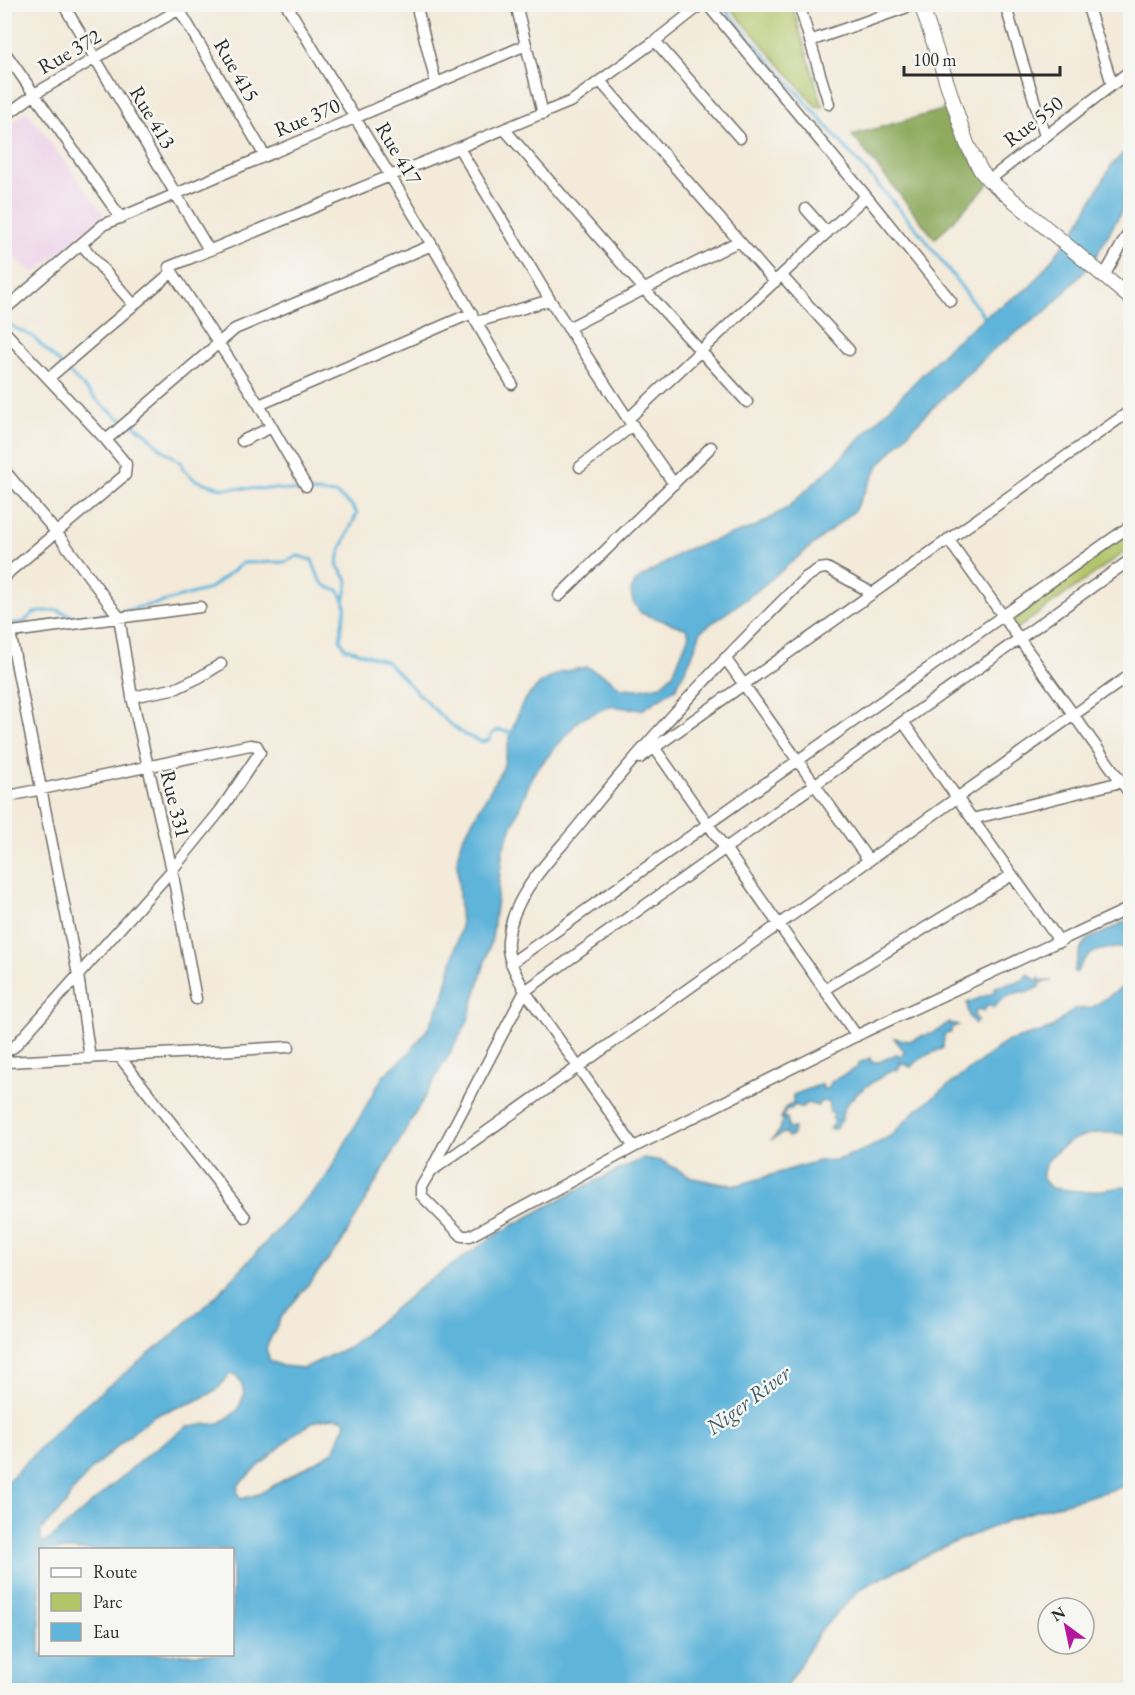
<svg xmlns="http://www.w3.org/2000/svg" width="1135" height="1695" viewBox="0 0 1135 1695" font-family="'EB Garamond',serif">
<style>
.built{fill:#edd1e9}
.green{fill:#b2c569;stroke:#6e784a;stroke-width:1.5}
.forest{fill:#8daa5d;stroke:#5c6a44;stroke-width:1.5}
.water{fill:#5eb4da;stroke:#447082;stroke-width:1.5;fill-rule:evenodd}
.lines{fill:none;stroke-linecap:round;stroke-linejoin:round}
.stream{stroke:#5eb4da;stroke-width:3}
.minor-casing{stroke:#716e68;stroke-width:13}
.tertiary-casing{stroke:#716e68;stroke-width:16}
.minor{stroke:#fff;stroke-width:10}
.tertiary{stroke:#fff;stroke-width:14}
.labels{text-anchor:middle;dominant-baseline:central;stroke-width:5;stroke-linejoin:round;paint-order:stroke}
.street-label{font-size:21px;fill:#2b2b2b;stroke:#f6f6f2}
.water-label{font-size:22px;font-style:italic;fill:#3d5b68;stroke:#f6f6f2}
</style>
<rect width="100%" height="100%" fill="#f6f6f2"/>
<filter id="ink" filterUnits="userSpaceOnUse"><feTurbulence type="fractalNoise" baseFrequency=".0167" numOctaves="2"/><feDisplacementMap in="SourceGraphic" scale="12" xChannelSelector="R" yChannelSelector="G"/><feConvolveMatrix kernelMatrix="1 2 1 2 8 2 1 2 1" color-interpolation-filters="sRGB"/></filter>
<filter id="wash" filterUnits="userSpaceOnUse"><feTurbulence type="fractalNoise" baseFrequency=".008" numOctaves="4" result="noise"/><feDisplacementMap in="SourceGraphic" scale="24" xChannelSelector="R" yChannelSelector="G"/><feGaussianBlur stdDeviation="1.35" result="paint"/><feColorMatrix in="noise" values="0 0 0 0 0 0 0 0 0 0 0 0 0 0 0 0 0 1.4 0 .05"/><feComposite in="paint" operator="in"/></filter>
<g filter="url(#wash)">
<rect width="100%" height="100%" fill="#f3ead9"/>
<path class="built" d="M 27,111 L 104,214 L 35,273 L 5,251 L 5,128 Z"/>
<path class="green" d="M 728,5 L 792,5 L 823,107 L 816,106 Z
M 1130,531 L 1130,548 L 1014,631 L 1005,619 Z"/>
<path class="forest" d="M 947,109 L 989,184 L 935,239 L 852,135 Z"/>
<path class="water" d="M 1130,146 L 1130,196 L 1095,258 L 1083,273 L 1046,311 L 996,347 L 924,416 L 880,464 L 854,511 L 753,594 L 701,631 L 692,656 L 676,688 L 642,710 L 610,706 L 579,720 L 533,774 L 503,849 L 492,938 L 467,1023 L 340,1245 L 280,1319 L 266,1348 L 270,1361 L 282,1366 L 304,1368 L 350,1346 L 419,1288 L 497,1234 L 579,1189 L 644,1158 L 662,1161 L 693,1178 L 723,1184 L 738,1185 L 818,1161 L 837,1160 L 869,1148 L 892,1135 L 915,1111 L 1006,1042 L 1050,1029 L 1074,1009 L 1091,1008 L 1130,982 L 1130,1135 C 1102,1130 1078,1132 1056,1152 C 1047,1160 1042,1167 1043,1179 L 1051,1188 L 1088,1192 L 1130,1186 L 1130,1485 L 1022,1515 L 943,1547 L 860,1589 L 821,1630 L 784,1690 L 5,1690 L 4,1485 L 72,1415 L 169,1338 L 216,1296 L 325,1179 L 383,1076 L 411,1051 L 428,1028 L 443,998 L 461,927 L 457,859 L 461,841 L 503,768 L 511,733 L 521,706 L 528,696 L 542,682 L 561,672 L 587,667 L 607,677 L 621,688 L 640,689 L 661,685 L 673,674 L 689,635 L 687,629 L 641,613 L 633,602 L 631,591 L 636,581 L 685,550 L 755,527 L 787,508 L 836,463 L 950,346 L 987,315 L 1030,287 L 1077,227 L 1111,166 ZM 230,1374 L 237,1376 L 242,1384 L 244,1395 L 237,1411 L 220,1423 L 188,1426 L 149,1453 L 53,1537 L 44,1543 L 41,1541 L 41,1530 L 66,1504 L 72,1492 L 92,1469 L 138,1428 L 155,1415 L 191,1403 L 216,1391 ZM 332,1418 L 342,1419 L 346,1423 L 333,1452 L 259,1494 L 241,1499 L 237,1493 L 239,1484 L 297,1432 L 316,1421 ZM 40,1550 L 232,1550 L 232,1654 L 40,1654 Z
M 1130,919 L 1130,949 C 1119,947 1096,948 1087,957 C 1082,961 1080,968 1076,973 L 1074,971 L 1082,946 L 1088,939 L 1103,933 Z
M 1029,974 L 1036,981 L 1039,978 L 1042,981 L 1052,981 L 1039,983 L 1039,987 L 1026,993 L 1022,991 C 1012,995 999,998 994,1007 L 987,1005 L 984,1011 L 977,1009 L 974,1016 L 978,1020 L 975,1024 L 969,1017 L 967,1003 L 995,992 L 995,987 L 1024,980 L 1026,975 Z
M 947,1023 L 958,1025 L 951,1028 L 951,1032 L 944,1035 L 943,1048 C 932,1053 919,1057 911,1067 L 900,1062 L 900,1066 L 897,1070 L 894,1069 C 879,1079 838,1099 842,1120 L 835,1129 L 830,1129 L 836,1121 L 832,1119 L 835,1113 L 830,1112 L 828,1101 L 819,1102 L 818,1106 L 807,1103 L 801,1108 L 795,1105 L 791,1109 L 787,1109 L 782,1118 L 787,1118 L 789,1129 L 794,1128 L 793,1135 L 788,1137 L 786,1132 L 771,1140 L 778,1133 L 783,1121 L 780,1118 L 785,1108 L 793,1103 L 793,1095 L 822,1084 L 823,1089 L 828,1089 L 832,1081 L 857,1068 L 859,1063 L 870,1058 L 871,1062 L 879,1062 L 897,1054 L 901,1056 L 905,1052 L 894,1038 L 909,1041 L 939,1030 Z"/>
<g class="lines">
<path class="stream" d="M 720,4 L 921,234 L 986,319
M 4,321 L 17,329 L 32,336 L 100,403 L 119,418 L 125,419
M 131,423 L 147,434 L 159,447 L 182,463 L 183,469 L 195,480 L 221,488 L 276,489 L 336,494 L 351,505 L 357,513 L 341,549 L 337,565 L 348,581 L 345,598
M 117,612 L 159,603 L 209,589 L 243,563 L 285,562 L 298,556 L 312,560 C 318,575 319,588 338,590 C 348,603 346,609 342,624 C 341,629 342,633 340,639 L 345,648 L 386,661 L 444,719 L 465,735 L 482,742 L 489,740 L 492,733 L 499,730 L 513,733
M 9,624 L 24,622 L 33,613 L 57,610 L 74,617 L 111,613"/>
</g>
</g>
<g filter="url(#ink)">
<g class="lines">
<g class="minor-casing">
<path id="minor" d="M 63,4 L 209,250
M 176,4 L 265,156
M 286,4 L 432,245 L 512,384
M 416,4 L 436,83
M 516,4 L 543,114
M 707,4 L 866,196 L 951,301
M 799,4 L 829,104
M 1005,4 L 1045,136
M 1087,4 L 1112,84
M 655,41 L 740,138
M 810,41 L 916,4
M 4,51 L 121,218
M 600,81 L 775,282
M 4,117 L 36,93 L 188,4
M 505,130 L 644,289 L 747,402
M 459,148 L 550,300 L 628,419 L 674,484
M 989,180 L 1130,71
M 806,209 L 827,233
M 81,244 L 134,305
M 782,276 L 849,350
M 1104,276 L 1130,230
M 4,310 L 103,225 L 526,45
M 477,322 L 550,300
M 568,328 L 739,241
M 4,331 L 106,440 L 126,464 L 125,475 L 9,572 L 4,579
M 49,378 L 172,272
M 259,405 L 472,313
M 628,419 L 866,196
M 106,440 L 235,329 L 432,245
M 242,441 L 272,427
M 580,467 L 633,425
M 4,470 L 56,532 L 119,617 L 132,697 L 172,870 L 196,999
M 306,486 L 259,405 L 169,267 L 572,101 L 655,41 L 702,4
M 948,539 L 1130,794
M 1130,560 L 525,991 L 430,1172 L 1130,675
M 559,596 L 711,447
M 4,612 L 7,632
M 10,632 L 78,975 L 90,1058
M 5,633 L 200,607
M 725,658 L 869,861
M 132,697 L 177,688 L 200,677 L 221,664
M 903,722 L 1060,942
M 654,747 L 857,1036
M 640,758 L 1130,411
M 4,797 L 250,745 L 257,746 L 260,752 L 220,811 L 172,870 L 14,1047 L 4,1053
M 972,819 L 1121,782
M 511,963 L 1130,526
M 825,989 L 1012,875
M 119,1056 L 245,1217
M 4,1057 L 8,1062 L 289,1047
M 634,1147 L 525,991 C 517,975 506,959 508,940 C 512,895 551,859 578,826 C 648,738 725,657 805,578 L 819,569 L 827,568 L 872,593
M 430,1172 L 421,1187 L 421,1195 L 462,1236 L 470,1236 L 634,1147 L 866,1031 L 1130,908"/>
</g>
<g class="tertiary-casing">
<path id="tertiary" d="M 921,4 L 967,144 L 981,171 L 989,180 L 1130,298"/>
</g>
<use href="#minor" class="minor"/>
<use href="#tertiary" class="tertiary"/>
</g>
</g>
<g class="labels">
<g class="street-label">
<text transform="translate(69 51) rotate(-30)">Rue 372</text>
<text transform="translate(237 70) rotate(60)">Rue 415</text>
<text transform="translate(153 117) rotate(59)">Rue 413</text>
<text transform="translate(307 117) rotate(-23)">Rue 370</text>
<text transform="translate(1033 121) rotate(-38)">Rue 550</text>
<text transform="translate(399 153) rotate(59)">Rue 417</text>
<text transform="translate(176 804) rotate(76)">Rue 331</text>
</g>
<g class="water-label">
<text transform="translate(748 1400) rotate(-37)">Niger River</text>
</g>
</g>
<rect width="1135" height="1695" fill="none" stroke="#f6f6f2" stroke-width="24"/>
<rect x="39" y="1548" width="195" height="108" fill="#f6f6f2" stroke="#a5a5a2" stroke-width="1.5"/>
<rect x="51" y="1568" width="30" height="9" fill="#ffffff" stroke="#a5a5a2" stroke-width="1.5"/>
<text x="93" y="1578" font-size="18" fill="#2b2b2b">Route</text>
<rect x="51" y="1593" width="30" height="18" fill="#b2c569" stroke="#a5a5a2" stroke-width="1.5"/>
<text x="93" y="1608" font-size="18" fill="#2b2b2b">Parc</text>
<rect x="51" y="1623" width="30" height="18" fill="#5eb4da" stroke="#a5a5a2" stroke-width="1.5"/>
<text x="93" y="1638" font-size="18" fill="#2b2b2b">Eau</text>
<g transform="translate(1066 1626) rotate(327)"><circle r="28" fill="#f6f6f2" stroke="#a5a5a2" stroke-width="1.5"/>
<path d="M0-4.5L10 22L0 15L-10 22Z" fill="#b5179e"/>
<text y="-9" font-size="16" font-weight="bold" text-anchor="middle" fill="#2b2b2b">N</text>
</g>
<path d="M904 66v9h156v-9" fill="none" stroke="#2b2b2b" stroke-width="3"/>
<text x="913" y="66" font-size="18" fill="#2b2b2b" stroke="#f6f6f2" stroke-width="4.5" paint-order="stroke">100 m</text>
</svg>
